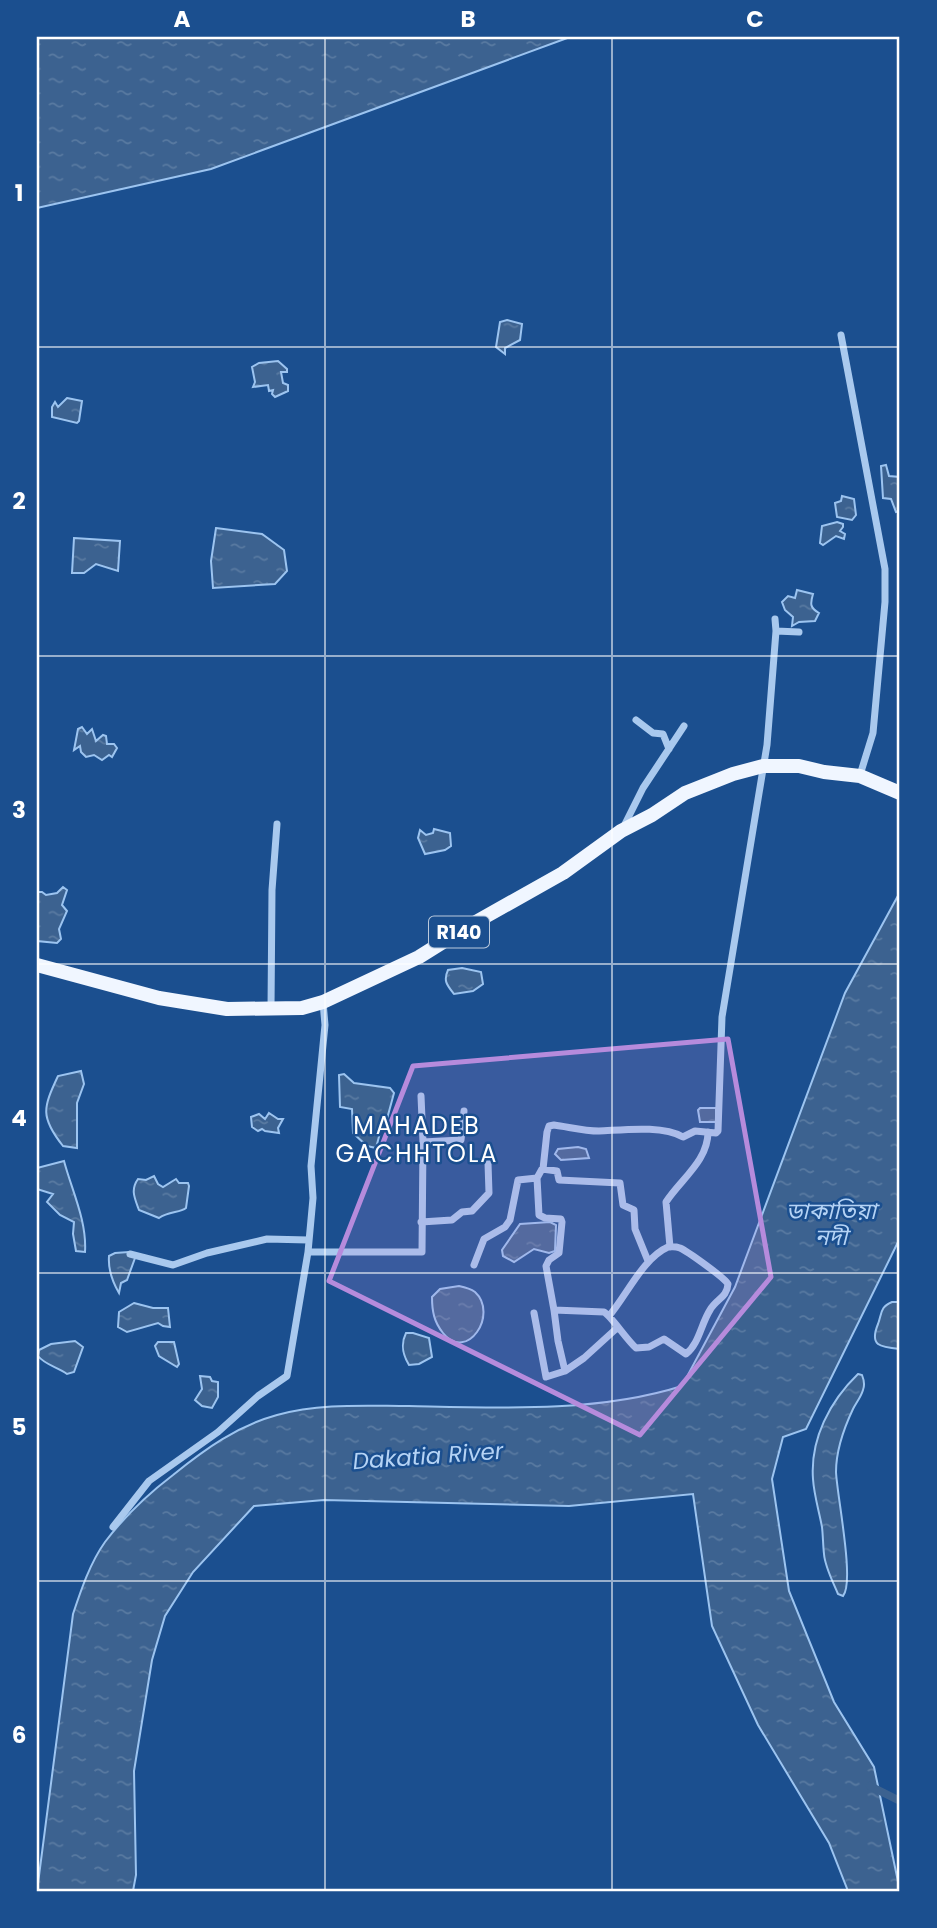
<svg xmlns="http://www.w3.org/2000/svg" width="937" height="1928" viewBox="0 0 937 1928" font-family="Poppins,'Noto Sans Bengali',sans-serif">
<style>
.water{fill:url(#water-ripples);stroke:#9cc4f0;stroke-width:2}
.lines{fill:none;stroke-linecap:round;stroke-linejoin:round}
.canal{stroke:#3c6290;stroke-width:8}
.street{stroke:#a9c9ee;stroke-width:7}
.primary{stroke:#f0f6ff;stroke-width:14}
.marked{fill:#b68bdc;fill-opacity:0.2;stroke:#b68bdc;stroke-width:5;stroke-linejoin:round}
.grid{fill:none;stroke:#fff;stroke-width:2;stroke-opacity:0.55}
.labels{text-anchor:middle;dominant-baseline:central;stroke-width:5;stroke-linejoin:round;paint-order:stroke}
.shield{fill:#1b4f8f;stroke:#bbcadd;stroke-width:2}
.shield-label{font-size:19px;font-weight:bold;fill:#fff}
.water-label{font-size:23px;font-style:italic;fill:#b5d3f5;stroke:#1b4f8f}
.quarter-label{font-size:24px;letter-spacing:2px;fill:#fff;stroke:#1b4f8f}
.neatline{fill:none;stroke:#fff;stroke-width:2.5}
.grid-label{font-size:23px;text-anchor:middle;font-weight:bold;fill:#fff}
</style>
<defs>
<pattern id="water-ripples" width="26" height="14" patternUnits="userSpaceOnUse" patternTransform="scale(1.75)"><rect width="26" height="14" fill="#3c6290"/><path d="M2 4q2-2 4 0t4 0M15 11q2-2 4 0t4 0" fill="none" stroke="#597aa1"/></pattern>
</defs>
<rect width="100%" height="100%" fill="#1b4f8f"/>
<path class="water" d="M 37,37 L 570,37 L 211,169 L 37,208 Z
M 507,320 L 522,324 L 520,340 L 505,348 L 505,354 L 496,347 L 500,322 Z
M 278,361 L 287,369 L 287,372 L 281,372 L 283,383 L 288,385 L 288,391 L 275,397 L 272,394 L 273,390 L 269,391 L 268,385 L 253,387 L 255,382 L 252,367 L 259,363 Z
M 67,398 L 82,401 L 79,421 L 77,423 L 52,417 L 52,407 L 55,402 L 58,407 Z
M 886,465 L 889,476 L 900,477 L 900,511 L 896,512 L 891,499 L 883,498 L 881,466 Z
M 842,496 L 854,499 L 856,515 L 852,520 L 837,517 L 835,503 L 841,501 Z
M 837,522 L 843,524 L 843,527 L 840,531 L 845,534 L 844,539 L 836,536 L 823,545 L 820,543 L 822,526 Z
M 216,528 L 262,534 L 284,550 L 287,571 L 275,584 L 213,588 L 211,561 Z
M 74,538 L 120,541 L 118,571 L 96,564 L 84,573 L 72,573 Z
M 797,590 L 813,594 C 810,604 810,608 819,613 L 815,621 L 799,622 L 792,626 L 793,617 L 785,610 L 782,602 L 788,596 L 795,598 Z
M 82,727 L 87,734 L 92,729 L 96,741 L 103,735 L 106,736 L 107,744 L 114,744 L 117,748 L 112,757 L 109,755 L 102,760 L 94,755 L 86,757 L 81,752 L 80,746 L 74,750 L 78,729 Z
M 434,829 L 450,833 L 451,846 L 445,850 L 425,854 L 418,838 L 420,830 L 426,835 L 433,833 Z
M 63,887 L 67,890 L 62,905 L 67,911 L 59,929 L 61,939 L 57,943 L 37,941 L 37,892 L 42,892 L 46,895 L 57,893 Z
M 900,892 L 900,1238 L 806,1429 L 783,1437 L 772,1479 L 789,1591 L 834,1702 L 874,1767 L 900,1891 L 848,1891 L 829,1843 L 758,1725 L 712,1626 L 693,1494 L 569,1506 L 324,1500 L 254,1506 L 193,1572 L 165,1616 L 152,1660 L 134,1771 L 136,1875 L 133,1891 L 37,1891 L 73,1614 C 81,1590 90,1563 105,1542 C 124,1517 148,1494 173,1475 C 205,1449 237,1426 277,1415 C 320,1403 365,1406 409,1406 C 497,1408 597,1413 682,1386 L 735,1287 L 845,993 Z
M 462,968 L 481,972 L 483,984 L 473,991 L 454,994 C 447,985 443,981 448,970 Z
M 81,1071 L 84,1084 L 77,1103 L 77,1148 L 63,1146 C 40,1117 43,1108 58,1076 Z
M 344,1074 L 354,1083 L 390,1088 L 394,1093 L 384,1130 L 381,1129 L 376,1148 L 367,1146 L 353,1133 L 352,1109 L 340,1107 L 339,1075 Z
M 700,1108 L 716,1108 L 716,1122 L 700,1122 L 698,1110 Z
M 269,1113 L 278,1119 L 283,1119 L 278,1128 L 279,1133 L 265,1131 L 262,1129 L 258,1131 L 252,1127 L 251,1117 L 259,1114 L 265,1119 Z
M 578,1147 L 586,1149 L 589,1158 L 561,1160 L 555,1154 L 558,1149 Z
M 64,1161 C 72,1191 87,1221 85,1252 L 76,1251 L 73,1234 L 74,1222 L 60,1215 L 47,1202 L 53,1194 L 37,1189 L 37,1168 Z
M 154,1176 L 158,1184 L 163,1187 L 176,1179 L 179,1183 L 188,1183 L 189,1186 L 186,1208 C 180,1213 169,1211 159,1218 L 139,1210 C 135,1199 130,1190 138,1179 L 146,1180 Z
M 550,1222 L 556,1225 L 555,1251 L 549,1253 L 534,1249 L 514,1262 L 503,1256 L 502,1250 L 520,1224 Z
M 129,1252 L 135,1258 L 127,1280 L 121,1283 L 119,1293 C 112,1281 108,1269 109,1256 L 115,1253 Z
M 459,1286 C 464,1287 471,1289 475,1292 C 499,1314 467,1363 443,1333 C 434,1322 432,1311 432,1297 L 440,1289 Z
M 892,1302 L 900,1302 L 900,1349 C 880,1347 869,1346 878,1324 C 882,1313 880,1307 892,1302 Z
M 134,1303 L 153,1308 L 168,1308 L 170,1327 L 163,1326 L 158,1323 L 127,1332 L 118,1327 L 119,1312 Z
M 406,1333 L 413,1333 L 429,1338 L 432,1357 L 419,1364 L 409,1365 C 403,1355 400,1345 406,1333 Z
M 75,1341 L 83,1347 L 74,1372 L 67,1374 C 58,1367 45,1365 38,1356 L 39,1350 L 51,1344 Z
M 158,1342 L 174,1342 L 179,1364 L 177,1367 L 159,1356 L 155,1346 Z
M 858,1374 L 862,1375 C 864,1380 865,1385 863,1390 C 861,1397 856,1403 853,1409 C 844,1428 836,1452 836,1472 C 837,1496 855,1582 843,1596 L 838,1594 C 833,1582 825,1567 824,1554 C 823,1545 823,1536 822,1527 C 819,1511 814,1495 813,1479 C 810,1439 830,1401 858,1374 Z
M 200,1376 L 210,1377 L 212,1381 L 218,1382 L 218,1397 L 212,1408 L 202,1406 L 195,1400 L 202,1389 Z"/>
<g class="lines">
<path class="canal" d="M 870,1786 L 900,1801"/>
<path class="street" d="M 841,335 L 885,569 L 885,602 L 873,733 L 860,775
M 776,631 L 799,632
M 636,720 L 653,733 L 663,734 L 669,749
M 623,828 L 643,788 L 684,726
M 271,1008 L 272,890 L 277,824
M 423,1142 L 461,1140 L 464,1111
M 543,1169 L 547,1132 L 549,1126 L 554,1125 C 569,1127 584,1131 599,1131 C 623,1130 662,1125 683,1137 L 695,1131 L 716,1133 L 718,1131 L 722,1017 L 767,745 L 776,631 L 775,619
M 421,1222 L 452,1220 L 462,1212 L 472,1211 L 489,1193 L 488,1163
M 670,1247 L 666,1202 C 681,1179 708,1161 708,1132
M 308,1252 L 422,1252 L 423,1142 L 421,1096
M 130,1254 L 173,1265 L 207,1253 L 267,1239 L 308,1240
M 474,1265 L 484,1239 L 505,1227 L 510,1220 L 518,1180 L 537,1178
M 554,1310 L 546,1266 L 549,1260 L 559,1253 L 562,1222 L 561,1219 L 545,1218 L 539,1215 L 537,1178 L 542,1169 L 557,1171 L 559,1180 L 620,1183 L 623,1205 L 634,1210 L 635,1229 L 648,1261
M 534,1313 L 546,1377 L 565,1371
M 609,1316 C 627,1295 643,1258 668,1247 C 673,1247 674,1246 680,1248 C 687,1251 725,1278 728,1284 C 727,1298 716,1299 710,1310 C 701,1324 699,1344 686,1354 L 664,1339 L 649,1347 L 636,1348 C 626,1339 612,1317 604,1312 L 554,1310 L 558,1341 L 565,1371 L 584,1358 L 617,1328
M 113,1527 L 149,1481 L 218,1432 L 258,1396 L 287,1376 L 308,1252 L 313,1198 L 311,1166 L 325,1025 L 323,1002"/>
<path class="primary" d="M 37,965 L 159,998 L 227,1009 L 302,1008 L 323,1002 L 419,957 L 467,927 L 563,873 L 621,831 L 652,815 L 685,793 L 733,774 L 763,766 L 799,766 L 824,772 L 860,776 L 900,793"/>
</g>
<path class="marked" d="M 728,1039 L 771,1277 L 640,1435 L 329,1281 L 413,1066 Z"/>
<path class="grid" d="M 325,37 L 325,1891M 612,37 L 612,1891M 37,347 L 900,347M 37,656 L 900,656M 37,964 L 900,964M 37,1273 L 900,1273M 37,1581 L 900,1581"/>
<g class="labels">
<rect class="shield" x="429" y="916.5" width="60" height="31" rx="5"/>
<g class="shield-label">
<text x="459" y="932">R140</text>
</g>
<g class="water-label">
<text x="831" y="1211">ডাকাতিয়া<tspan x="831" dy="26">নদী</tspan></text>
<text transform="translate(428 1456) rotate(-4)">Dakatia River</text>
</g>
<g class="quarter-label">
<text x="417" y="1125">MAHADEB<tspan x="417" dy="28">GACHHTOLA</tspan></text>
</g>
</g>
<rect width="937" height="1928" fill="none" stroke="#1b4f8f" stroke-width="77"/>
<rect x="38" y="38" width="860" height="1852" class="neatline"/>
<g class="grid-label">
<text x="182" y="27">A</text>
<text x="468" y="27">B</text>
<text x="755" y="27">C</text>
<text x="19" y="201">1</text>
<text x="19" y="509">2</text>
<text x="19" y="818">3</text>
<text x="19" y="1126">4</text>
<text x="19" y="1435">5</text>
<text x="19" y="1743">6</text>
</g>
</svg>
